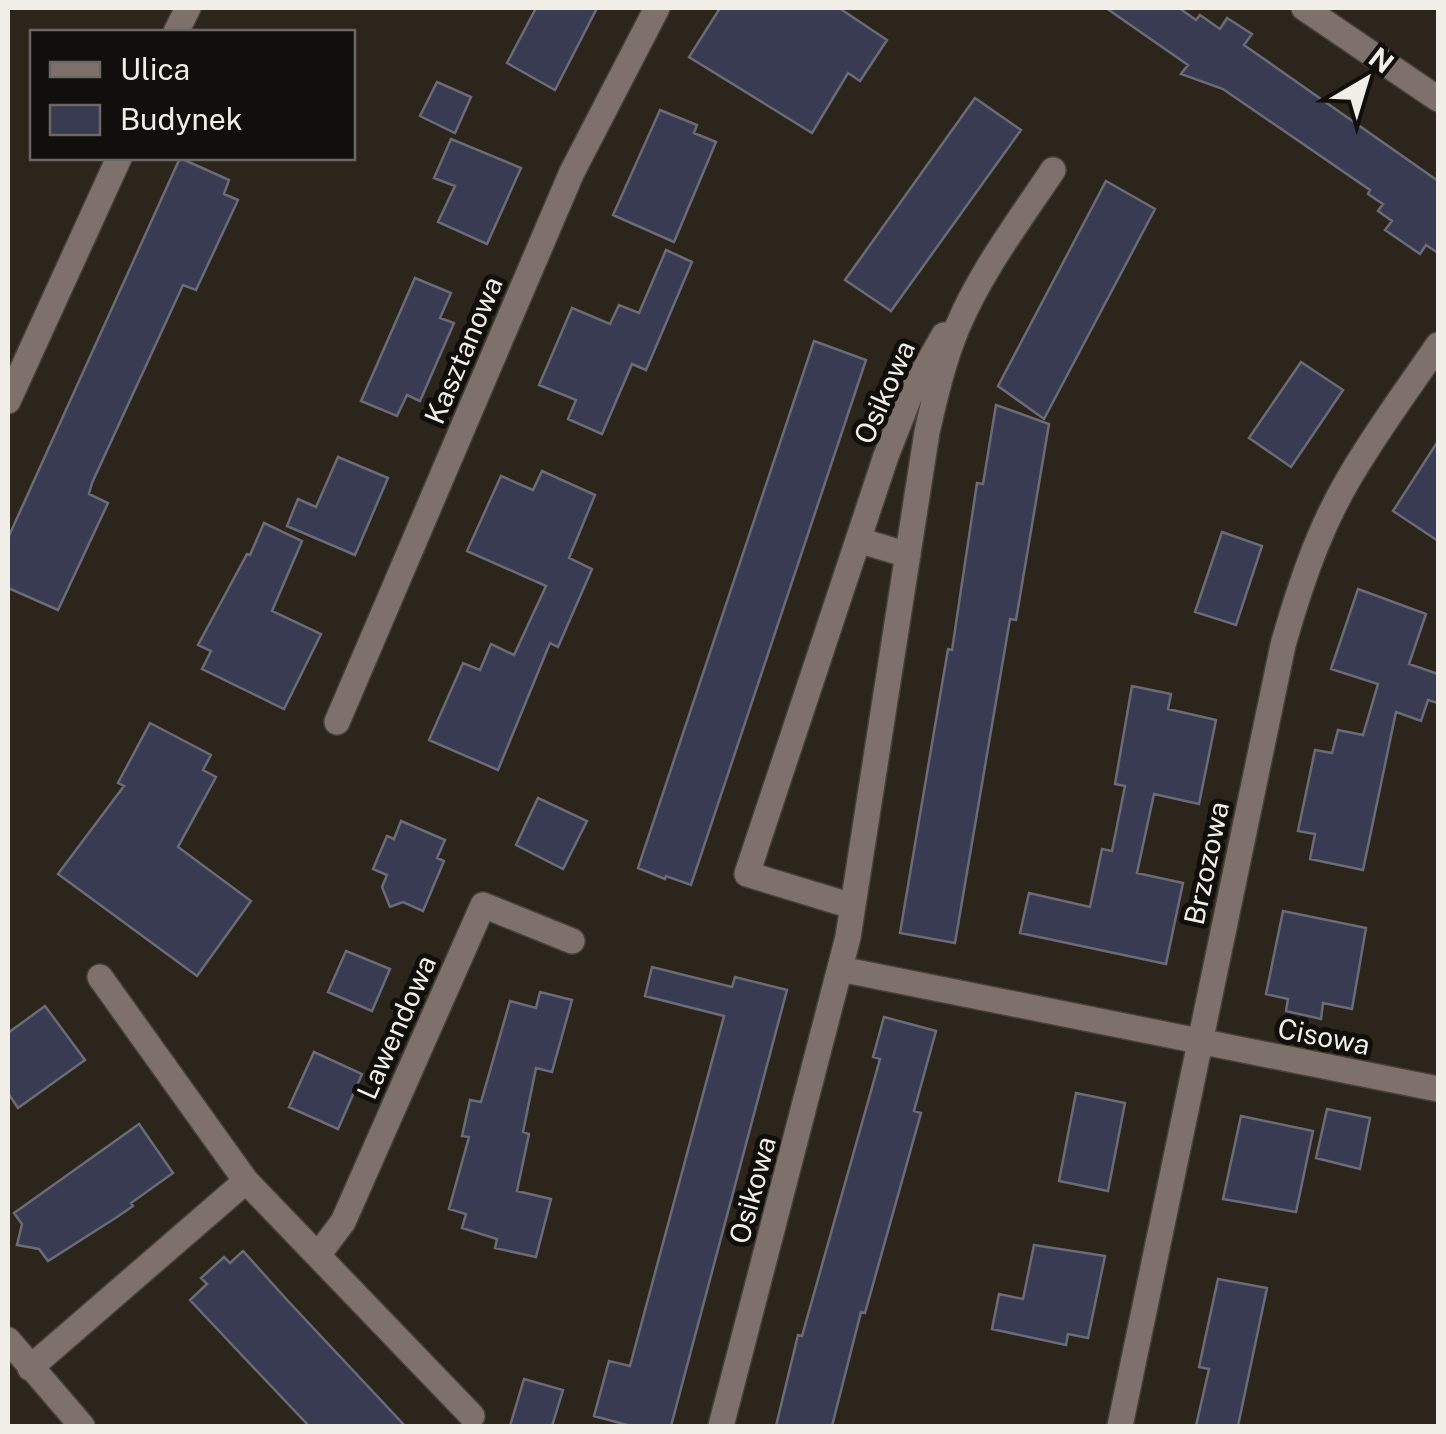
<svg xmlns="http://www.w3.org/2000/svg" width="1446" height="1434" viewBox="0 0 1446 1434" font-family="'Public Sans',sans-serif">
<style>
.building{fill:#393b52;stroke:#6a6b77;stroke-width:2.5}
.lines{fill:none;stroke-linecap:round;stroke-linejoin:round}
.minor-casing{stroke:#474138;stroke-width:28}
.minor{stroke:#7e716c;stroke-width:25}
.labels{text-anchor:middle;dominant-baseline:central;stroke-width:10;stroke-linejoin:round;paint-order:stroke}
.street-label{font-size:28px;fill:#f1ede7;stroke:#110f0b}
</style>
<rect width="100%" height="100%" fill="#2b251c"/>
<path class="building" d="M 536,8 L 597,8 L 555,90 L 507,63 Z
M 720,8 L 839,8 L 887,40 L 860,81 L 848,73 L 812,133 L 689,57 Z
M 1106,8 L 1179,8 L 1196,20 L 1200,15 L 1220,29 L 1227,18 L 1252,34 L 1244,45 L 1438,181 L 1438,253 L 1426,245 L 1420,254 L 1385,230 L 1392,221 L 1378,211 L 1383,204 L 1368,194 L 1370,190 L 1223,89 L 1181,74 L 1188,65 Z
M 437,82 L 471,97 L 455,133 L 420,116 Z
M 975,98 L 1021,130 L 891,311 L 845,280 Z
M 660,110 L 697,125 L 694,133 L 716,142 L 674,242 L 613,215 Z
M 451,139 L 521,168 L 487,244 L 438,222 L 455,186 L 434,178 Z
M 180,158 L 229,180 L 224,194 L 238,200 L 196,290 L 183,285 L 92,483 L 89,494 L 108,503 L 58,610 L 8,588 L 8,538 Z
M 1106,181 L 1155,209 L 1044,419 L 998,386 Z
M 666,250 L 692,262 L 646,370 L 632,364 L 602,434 L 568,419 L 576,400 L 539,385 L 572,308 L 610,324 L 619,305 L 639,313 Z
M 415,278 L 451,293 L 440,318 L 454,323 L 420,401 L 407,395 L 397,416 L 361,401 Z
M 814,341 L 866,360 L 691,885 L 666,876 L 665,879 L 638,868 Z
M 1301,362 L 1343,390 L 1291,467 L 1249,438 Z
M 996,405 L 1049,424 L 1016,620 L 1010,619 L 955,943 L 900,933 L 948,649 L 952,650 L 977,483 L 983,484 Z
M 1438,441 L 1438,541 L 1393,511 Z
M 338,457 L 388,478 L 355,555 L 287,526 L 298,499 L 316,507 Z
M 542,471 L 595,495 L 569,558 L 592,569 L 558,647 L 550,643 L 498,770 L 429,740 L 463,663 L 480,670 L 491,644 L 514,655 L 546,586 L 467,551 L 501,476 L 533,490 Z
M 264,523 L 302,541 L 272,611 L 321,634 L 284,709 L 202,669 L 211,651 L 198,645 L 247,554 L 250,555 Z
M 1222,532 L 1262,546 L 1236,625 L 1195,612 Z
M 1358,589 L 1426,614 L 1409,664 L 1438,674 L 1438,703 L 1428,700 L 1421,721 L 1396,712 L 1363,870 L 1310,859 L 1315,834 L 1298,831 L 1315,750 L 1332,753 L 1338,730 L 1363,735 L 1378,684 L 1331,669 Z
M 1132,686 L 1171,694 L 1168,709 L 1216,720 L 1199,804 L 1154,794 L 1137,873 L 1183,883 L 1166,964 L 1020,933 L 1029,893 L 1090,907 L 1102,849 L 1112,851 L 1125,786 L 1115,784 Z
M 150,723 L 211,755 L 203,770 L 216,777 L 178,847 L 251,901 L 197,976 L 58,874 L 124,786 L 118,783 Z
M 538,798 L 587,821 L 563,869 L 516,845 Z
M 401,821 L 445,840 L 437,858 L 444,861 L 423,911 L 403,902 L 390,907 L 382,887 L 387,875 L 373,869 L 387,836 L 394,839 Z
M 1283,911 L 1366,928 L 1352,1009 L 1323,1003 L 1321,1019 L 1286,1011 L 1288,999 L 1266,994 Z
M 346,951 L 390,969 L 372,1011 L 328,992 Z
M 652,967 L 732,987 L 735,977 L 787,990 L 671,1426 L 631,1426 L 594,1416 L 609,1361 L 630,1366 L 724,1016 L 645,996 Z
M 540,992 L 572,1000 L 552,1072 L 536,1068 L 523,1132 L 529,1134 L 517,1191 L 551,1199 L 536,1257 L 495,1248 L 497,1239 L 462,1228 L 466,1214 L 449,1209 L 469,1137 L 462,1136 L 470,1100 L 481,1102 L 510,1001 L 536,1008 Z
M 45,1006 L 85,1060 L 18,1108 L 8,1093 L 8,1033 Z
M 884,1017 L 936,1031 L 914,1111 L 921,1113 L 865,1313 L 861,1312 L 832,1426 L 776,1426 L 798,1335 L 802,1336 L 880,1059 L 873,1057 Z
M 314,1052 L 362,1074 L 338,1129 L 289,1107 Z
M 1076,1093 L 1125,1103 L 1108,1191 L 1059,1181 Z
M 1327,1109 L 1370,1118 L 1360,1169 L 1316,1158 Z
M 1241,1116 L 1313,1131 L 1296,1212 L 1223,1199 Z
M 139,1124 L 173,1173 L 131,1203 L 133,1206 L 117,1217 L 48,1261 L 39,1249 L 17,1245 L 22,1224 L 14,1213 Z
M 1034,1245 L 1105,1256 L 1088,1338 L 1068,1334 L 1066,1345 L 992,1329 L 999,1294 L 1023,1299 Z
M 243,1251 L 288,1301 L 405,1426 L 309,1426 L 236,1349 L 190,1300 L 207,1284 L 201,1278 L 224,1257 L 230,1263 Z
M 1218,1279 L 1267,1288 L 1238,1426 L 1196,1426 L 1209,1369 L 1199,1367 Z
M 524,1379 L 563,1390 L 552,1426 L 510,1426 Z"/>
<g class="lines">
<g class="minor-casing">
<path id="minor" d="M 1304,8 L 1438,99
M 176,32 L 188,8
M 8,401 L 119,158
M 858,540 L 908,555
M 337,722 L 572,172 L 657,8
M 852,906 L 747,874 L 886,456 L 910,395 L 944,335
M 840,969 L 1438,1089
M 100,977 L 246,1181 L 472,1416
M 318,1255 L 343,1222 L 483,905 L 572,941
M 8,1340 L 82,1426
M 30,1368 L 246,1181
M 721,1426 L 848,937 L 927,432 C 935,397 943,362 957,328 C 981,271 1019,221 1053,170
M 1120,1426 L 1283,645 C 1299,589 1318,531 1348,480 C 1375,433 1408,389 1438,345"/>
</g>
<use href="#minor" class="minor"/>
</g>
<g class="labels">
<g class="street-label">
<text transform="translate(463 350) rotate(-67)">Kasztanowa</text>
<text transform="translate(884 392) rotate(-66)">Osikowa</text>
<text transform="translate(1206 863) rotate(-78)">Brzozowa</text>
<text transform="translate(396 1027) rotate(-66)">Lawendowa</text>
<text transform="translate(1324 1036) rotate(11)">Cisowa</text>
<text transform="translate(752 1190) rotate(-75)">Osikowa</text>
</g>
</g>
<rect width="1446" height="1434" fill="none" stroke="#f1ede7" stroke-width="20"/>
<rect x="30" y="30" width="325" height="130" fill="#110f0b" stroke="#6b6863" stroke-width="2.5"/>
<rect x="50" y="62" width="50" height="15" fill="#7e716c" stroke="#6b6863" stroke-width="2.5"/>
<text x="120" y="80" font-size="30" fill="#f1ede7">Ulica</text>
<rect x="50" y="105" width="50" height="30" fill="#393b52" stroke="#6b6863" stroke-width="2.5"/>
<text x="120" y="130" font-size="30" fill="#f1ede7">Budynek</text>
<g transform="translate(1366 80) rotate(38)" stroke="#110f0b" stroke-width="8" paint-order="stroke">
<path d="M0-8L18 38L0 25L-18 38Z" fill="#f1ede7"/>
<text y="-15" font-size="28" font-weight="bold" text-anchor="middle" fill="#f1ede7">N</text>
</g>
</svg>
